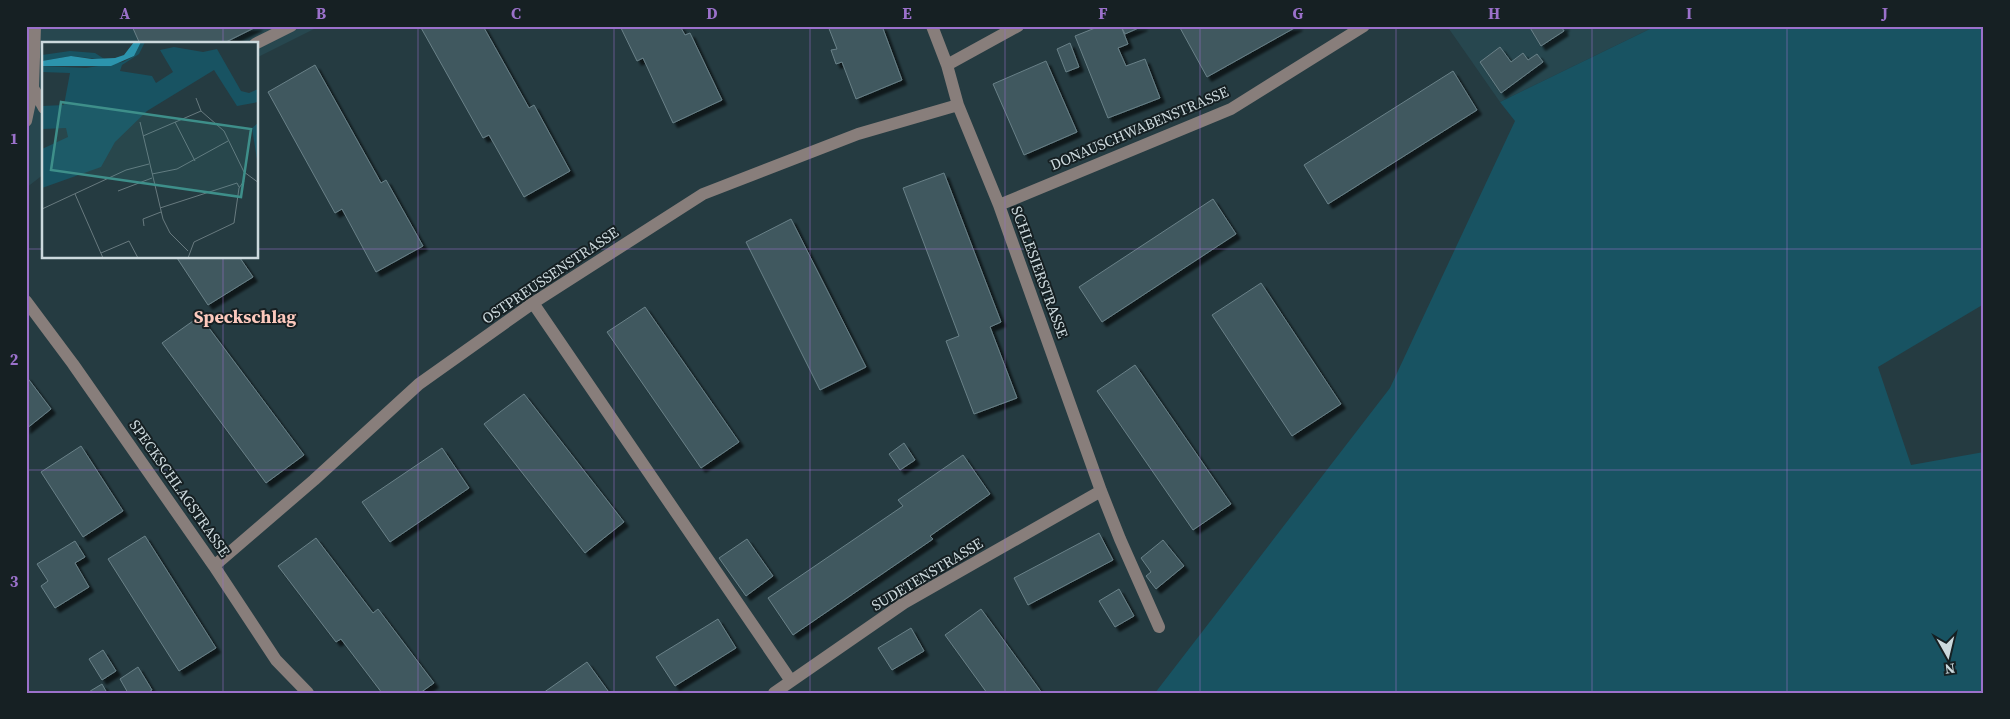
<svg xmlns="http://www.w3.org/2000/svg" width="2010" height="719" viewBox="0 0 2010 719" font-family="'Source Serif 4',serif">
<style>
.built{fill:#27474f}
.green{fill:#185362}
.building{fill:#41585f;stroke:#698188;filter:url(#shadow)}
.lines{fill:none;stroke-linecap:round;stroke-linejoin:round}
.minor{stroke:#887e7b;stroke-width:12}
.grid{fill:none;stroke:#9b71cb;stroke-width:1;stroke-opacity:0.55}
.labels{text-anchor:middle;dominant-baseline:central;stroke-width:4;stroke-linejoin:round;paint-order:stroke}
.street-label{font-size:15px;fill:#ccd9dd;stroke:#162023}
.quarter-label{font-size:18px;font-weight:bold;fill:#fcc9bd;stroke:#162023}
.inset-road{fill:none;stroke:#687a7f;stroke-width:1}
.view{fill:#3e8f8a;fill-opacity:0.15;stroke:#3e8f8a;stroke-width:2.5}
.inset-edge{fill:none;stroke:#ccd9dd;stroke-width:2.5}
.neatline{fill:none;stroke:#9b71cb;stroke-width:2}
.grid-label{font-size:16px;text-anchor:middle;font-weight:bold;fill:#9b71cb}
</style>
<defs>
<filter id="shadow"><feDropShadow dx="4.5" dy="4.5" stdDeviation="1" flood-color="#0009"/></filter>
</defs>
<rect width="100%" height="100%" fill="#253b41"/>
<path class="built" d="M 26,26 L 320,26 L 258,57 L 258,44 L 44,44 L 44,174 L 26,188 Z
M 1447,26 L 1656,26 L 1500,102 Z"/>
<path class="green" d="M 1656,26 L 1984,26 L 1984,304 L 1878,367 L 1911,465 L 1984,452 L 1984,690 L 1967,693 L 1155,693 L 1390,388 L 1515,121 L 1500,102 Z"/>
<path class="building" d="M 132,26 L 258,26 L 222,44 L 140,44 Z
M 420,26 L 483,26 L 529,108 L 534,105 L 570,171 L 524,197 L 489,135 L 483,138 Z
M 620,26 L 680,26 L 685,35 L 690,33 L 722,100 L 673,123 L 643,58 L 637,61 Z
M 828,26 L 882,26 L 902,80 L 856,99 L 842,62 L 836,64 L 831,50 L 837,49 Z
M 1100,26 L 1121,26 L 1128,44 L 1118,48 L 1126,66 L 1145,59 L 1160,98 L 1108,118 L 1075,36 Z
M 1121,26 L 1143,26 L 1125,34 Z
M 1179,26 L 1298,26 L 1207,77 Z
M 1529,26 L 1565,26 L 1562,28 L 1564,31 L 1541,46 Z
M 1070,43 L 1079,67 L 1066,72 L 1057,49 Z
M 1500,47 L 1511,62 L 1523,53 L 1528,60 L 1537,54 L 1543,62 L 1501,93 L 1480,62 Z
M 1046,61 L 1077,132 L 1024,155 L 993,84 Z
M 315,65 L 381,183 L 386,180 L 423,246 L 376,272 L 342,209 L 335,213 L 268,92 Z
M 1453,71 L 1477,110 L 1328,204 L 1304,165 Z
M 944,173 L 1001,322 L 990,327 L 1017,398 L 974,414 L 946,341 L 959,336 L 903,188 Z
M 1213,199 L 1236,234 L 1102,322 L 1079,287 Z
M 791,219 L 866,367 L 820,390 L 746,242 Z
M 177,258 L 240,258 L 253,277 L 208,305 Z
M 1261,283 L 1341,404 L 1292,436 L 1212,315 Z
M 645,307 L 739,442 L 701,468 L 607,332 Z
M 200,316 L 304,455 L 266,483 L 162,343 Z
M 1135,365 L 1231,504 L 1193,530 L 1097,391 Z
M 26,376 L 51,409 L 26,429 Z
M 524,394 L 624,522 L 585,553 L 484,424 Z
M 904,443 L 915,460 L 900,470 L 889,454 Z
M 81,446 L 123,511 L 83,537 L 41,472 Z
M 442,448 L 469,488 L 390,542 L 362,502 Z
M 963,455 L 990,494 L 930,536 L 933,539 L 793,635 L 768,598 L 903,506 L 898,500 Z
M 1099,533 L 1113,560 L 1028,605 L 1014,578 Z
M 145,536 L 216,648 L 179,671 L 108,559 Z
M 316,538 L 373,613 L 378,609 L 434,683 L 420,693 L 382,693 L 341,639 L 336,642 L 278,566 Z
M 747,539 L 773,576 L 746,596 L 719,558 Z
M 1163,540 L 1184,566 L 1156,589 L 1146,576 L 1151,572 L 1141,558 Z
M 75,541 L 85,557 L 75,563 L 89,587 L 55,608 L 41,586 L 48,581 L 37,564 Z
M 1119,589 L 1134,616 L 1115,627 L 1099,601 Z
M 981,609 L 1042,693 L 987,693 L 945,635 Z
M 718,619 L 736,648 L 675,686 L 656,657 Z
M 911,628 L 924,651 L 892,670 L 878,648 Z
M 103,650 L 116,671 L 102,680 L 89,659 Z
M 587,662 L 608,691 L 606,693 L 543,693 Z
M 138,667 L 152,690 L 147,693 L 128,693 L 120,679 Z
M 102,684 L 107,693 L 87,693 Z"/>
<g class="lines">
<path class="minor" d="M 932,26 L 947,65 L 958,105 L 999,205 L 1101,491 L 1120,539 L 1159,627
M 255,44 L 291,26
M 947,65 L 1018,26
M 33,88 L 44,108
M 26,121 L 33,88 L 35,26
M 999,205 L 1231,109 L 1364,26
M 26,301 L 73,364 L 214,566 L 276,660 L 308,693
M 533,303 L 791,681
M 214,566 L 314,480 L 419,384 L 533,303 L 703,194 L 858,134 L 958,105
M 774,693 L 904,603 L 1101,491"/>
</g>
<path class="grid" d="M 223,26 L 223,44M 418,26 L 418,693M 614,26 L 614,693M 810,26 L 810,693M 1005,26 L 1005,693M 1200,26 L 1200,693M 1396,26 L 1396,693M 1592,26 L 1592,693M 1787,26 L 1787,693M 26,249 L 44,249M 258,249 L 1984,249M 223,258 L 223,693M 26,470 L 1984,470"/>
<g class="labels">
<g class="street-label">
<text transform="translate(1139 128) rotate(-23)">DONAUSCHWABENSTRASSE</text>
<text transform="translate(1040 272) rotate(70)">SCHLESIERSTRASSE</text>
<text transform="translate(550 275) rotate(-34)">OSTPREUSSENSTRASSE</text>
<text transform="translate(180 488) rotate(55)">SPECKSCHLAGSTRASSE</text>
<text transform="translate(927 574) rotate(-31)">SUDETENSTRASSE</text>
</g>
<g class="quarter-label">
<text x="245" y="316">Speckschlag</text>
</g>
</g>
<g transform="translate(42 42)">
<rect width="216" height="216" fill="#253b41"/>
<path d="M 99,0 L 103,0 L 97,12 L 80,23 L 78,29 L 110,34 L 114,41 L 131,30 L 118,8 L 132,5 L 161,10 L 175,7 L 199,49 L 207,51 L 216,47 L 216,60 L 195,64 L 172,28 L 105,69 L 73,100 L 59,125 L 0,146 L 0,107 L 26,95 L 24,86 L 0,87 L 0,64 L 22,63 L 28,31 L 0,30 L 0,24 L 44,26 L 81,20 L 92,14 ZM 28,9 L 53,11 L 64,18 L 29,14 L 0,19 L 0,13 ZM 216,81 L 216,124 L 210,86 Z" fill="#185362"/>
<path d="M 92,0 L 99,0 L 92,14 L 69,24 L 0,24 L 0,19 L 29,14 L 50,17 L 73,16 L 82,13 Z" fill="#2c94ad"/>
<path class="inset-road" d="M 154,56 L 159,69 L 182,89 L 202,130 L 217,141M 98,80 L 121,177 L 128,191 L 146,209M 133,80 L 153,119M 101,94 L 159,69M 110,132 L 135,127 L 186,99M 76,149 L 110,136M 33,152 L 61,216M 118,166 L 195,141 L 197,145M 0,167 L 84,128 L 107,122M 102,184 L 101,177 L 119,170M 59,211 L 87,199 L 96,216M 146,216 L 152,200 L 192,181 L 197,146 L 202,139"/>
<path class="view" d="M 19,60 L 209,87 L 199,155 L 9,128 Z"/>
<rect width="216" height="216" class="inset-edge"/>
</g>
<rect width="2010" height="719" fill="none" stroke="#162023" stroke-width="55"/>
<g transform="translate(1948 656) rotate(172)" stroke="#162023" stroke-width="4" paint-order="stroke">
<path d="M0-4L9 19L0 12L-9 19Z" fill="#ccd9dd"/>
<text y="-8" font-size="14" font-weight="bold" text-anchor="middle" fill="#ccd9dd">N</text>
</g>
<rect x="28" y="28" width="1954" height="664" class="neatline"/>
<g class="grid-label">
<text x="125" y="19">A</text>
<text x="321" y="19">B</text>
<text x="516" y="19">C</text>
<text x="712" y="19">D</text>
<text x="907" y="19">E</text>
<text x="1103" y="19">F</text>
<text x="1298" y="19">G</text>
<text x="1494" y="19">H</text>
<text x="1689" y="19">I</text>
<text x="1885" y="19">J</text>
<text x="14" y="144">1</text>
<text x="14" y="365">2</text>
<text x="14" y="587">3</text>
</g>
</svg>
